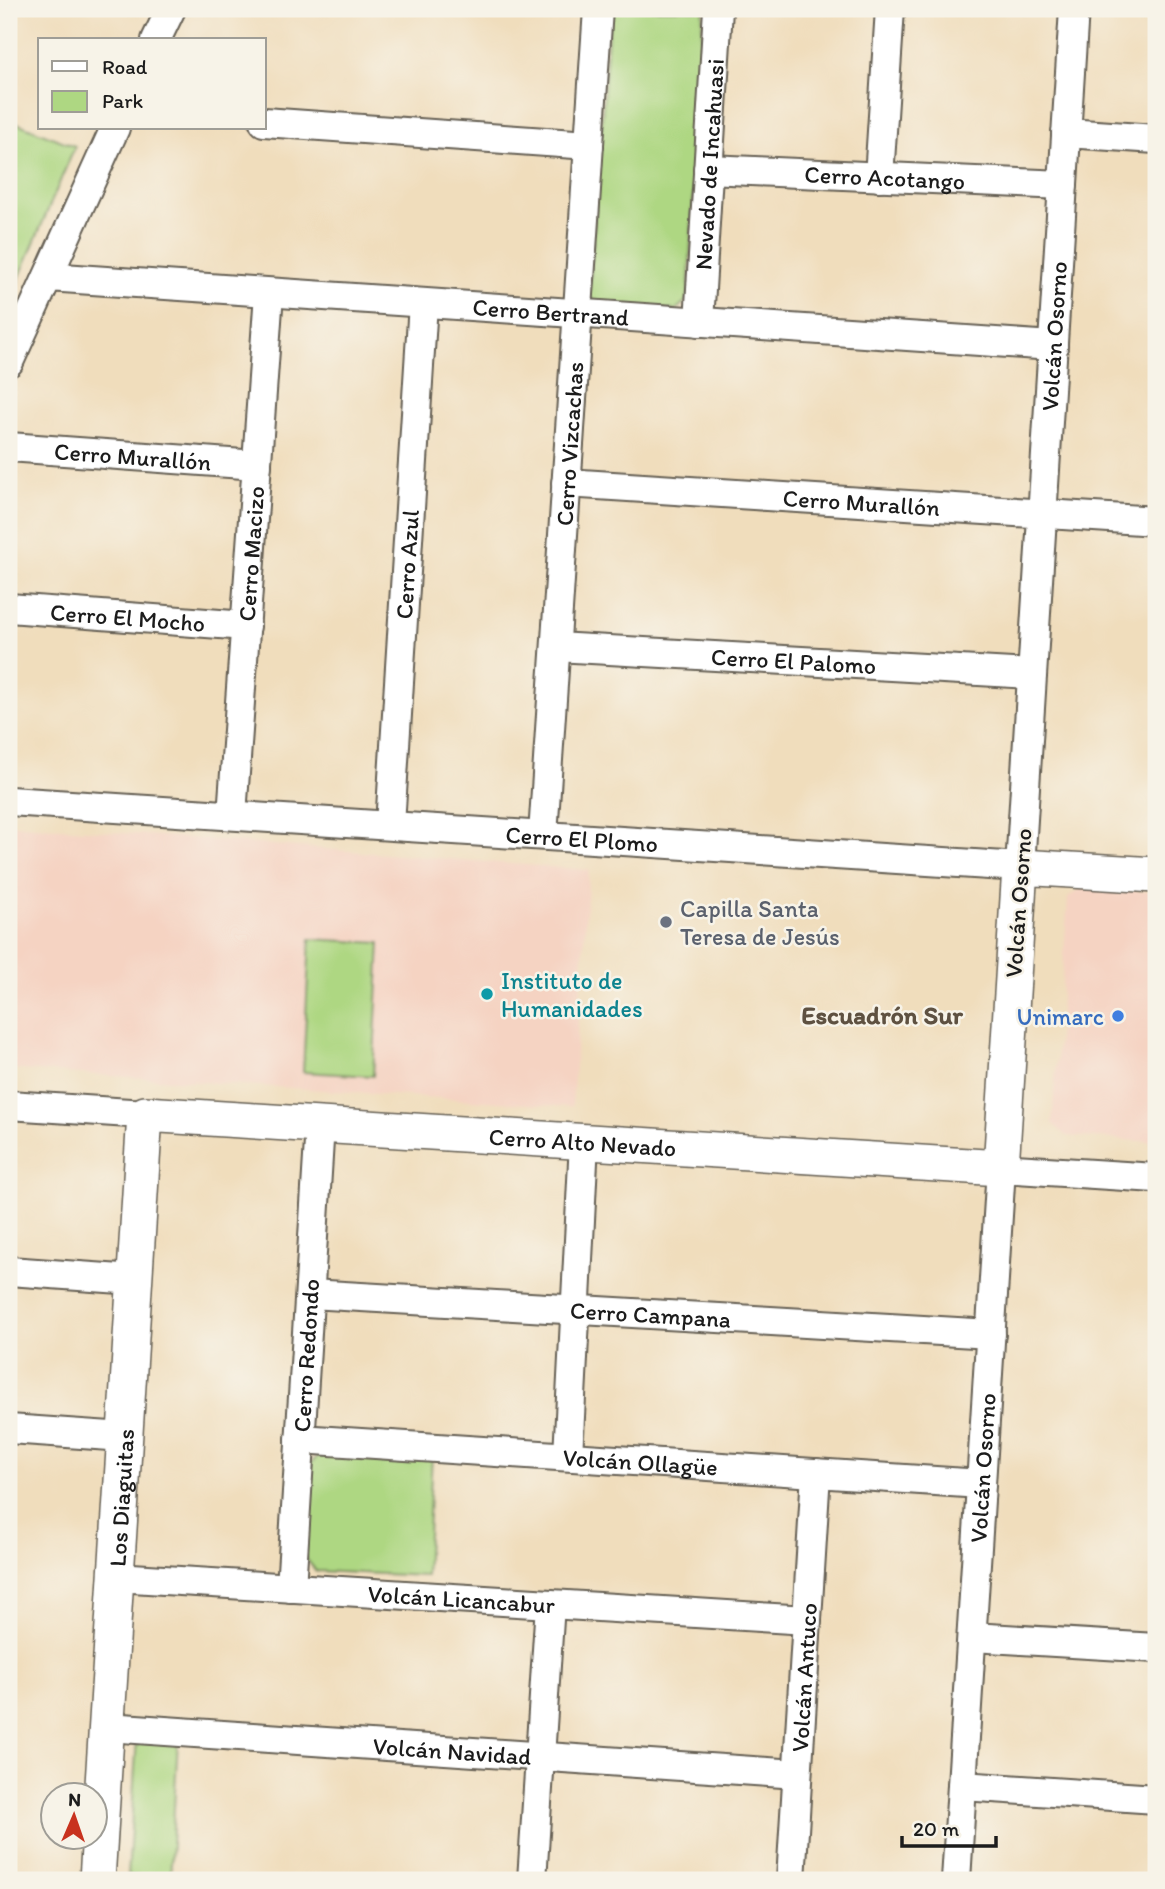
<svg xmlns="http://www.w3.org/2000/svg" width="1165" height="1889" viewBox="0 0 1165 1889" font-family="Itim,sans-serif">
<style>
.built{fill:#f5d3c2}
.green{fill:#aed782;stroke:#657a4f;stroke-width:2}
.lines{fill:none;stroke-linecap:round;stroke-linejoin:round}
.minor-casing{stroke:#666054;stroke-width:32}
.tertiary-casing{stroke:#666054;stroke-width:38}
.minor{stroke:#fff;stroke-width:28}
.tertiary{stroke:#fff;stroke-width:35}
.worship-dot{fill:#6b7280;stroke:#f7f3e8;stroke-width:2.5}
.culture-dot{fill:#0f9aa8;stroke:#f7f3e8;stroke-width:2.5}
.shop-dot{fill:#3f7fe0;stroke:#f7f3e8;stroke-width:2.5}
.labels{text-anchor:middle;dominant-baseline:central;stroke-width:5;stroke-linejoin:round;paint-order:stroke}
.street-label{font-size:24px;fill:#1c1c1c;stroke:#f7f3e8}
.worship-label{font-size:24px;fill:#5b616d;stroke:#f7f3e8;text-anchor:start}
.culture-label{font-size:24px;fill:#0d838f;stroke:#f7f3e8;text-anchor:start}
.shop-label{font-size:24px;fill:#366cbe;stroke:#f7f3e8;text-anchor:end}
.neighbourhood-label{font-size:26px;font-weight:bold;fill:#5e5141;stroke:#f7f3e8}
</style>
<rect width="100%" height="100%" fill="#f7f3e8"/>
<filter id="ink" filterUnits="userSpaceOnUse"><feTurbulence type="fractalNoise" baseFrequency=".0143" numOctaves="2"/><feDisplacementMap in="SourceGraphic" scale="14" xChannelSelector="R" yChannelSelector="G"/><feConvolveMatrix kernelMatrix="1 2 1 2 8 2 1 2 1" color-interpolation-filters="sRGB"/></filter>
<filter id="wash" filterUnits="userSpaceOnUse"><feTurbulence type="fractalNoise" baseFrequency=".00686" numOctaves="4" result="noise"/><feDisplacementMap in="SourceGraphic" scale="28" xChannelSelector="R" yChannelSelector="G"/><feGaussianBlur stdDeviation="1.57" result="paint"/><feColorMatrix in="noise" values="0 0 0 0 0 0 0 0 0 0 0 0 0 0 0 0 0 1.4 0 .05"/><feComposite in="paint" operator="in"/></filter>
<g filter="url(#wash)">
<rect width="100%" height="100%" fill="#f0ddbc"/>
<path class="built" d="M 9,824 L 589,870 L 572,1107 L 9,1069 Z
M 1082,887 L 1156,892 L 1156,1142 L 1066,1136 L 1052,1123 L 1068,898 Z"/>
<path class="green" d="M 610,9 L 703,9 L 688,299 L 676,310 L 598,306 L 589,296 Z
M 9,120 L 75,146 L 9,302 Z
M 310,939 L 380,943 L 373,1076 L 303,1072 Z
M 329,1445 L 432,1454 L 426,1576 L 316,1571 L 302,1554 L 308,1466 Z
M 137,1737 L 178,1739 L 170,1879 L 128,1876 Z"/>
</g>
<g filter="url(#ink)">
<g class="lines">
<g class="minor-casing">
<g id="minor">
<path d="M 156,40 L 171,9"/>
<path d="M 264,122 L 589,145"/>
<path d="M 1066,133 L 1156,139"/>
<path id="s1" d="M 708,169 L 1063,185"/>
<path d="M 879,177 L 890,9"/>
<path id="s2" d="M 48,277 L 1053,346"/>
<path id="s3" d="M 699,322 L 718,9"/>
<path d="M 9,362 L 115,128"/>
<path id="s4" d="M 9,447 L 257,465"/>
<path id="s5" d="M 566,483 L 1156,521"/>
<path id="s6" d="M 9,608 L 246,626"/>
<path id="s7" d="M 556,647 L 1032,674"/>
<path id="s8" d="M 9,801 L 1020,867 L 1074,9"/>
<path id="s9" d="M 232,815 L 269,293"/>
<path id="s10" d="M 390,825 L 423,303"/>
<path id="s11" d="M 543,835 L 598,9"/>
<path d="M 9,1105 L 145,1114"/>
<path d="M 9,1271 L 135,1280"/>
<path id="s12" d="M 310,1294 L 991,1334"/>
<path d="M 9,1429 L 125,1437"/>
<path id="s13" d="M 300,1439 L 981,1484"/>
<path d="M 568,1456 L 584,1142"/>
<path id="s14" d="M 116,1577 L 807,1620"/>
<path id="s15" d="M 291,1588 L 320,1125"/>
<path d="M 972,1637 L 1156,1648"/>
<path id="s16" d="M 107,1727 L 797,1774"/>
<path d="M 962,1786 L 1156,1799"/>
<path d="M 532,1880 L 550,1604"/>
<path id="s17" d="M 791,1880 L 816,1473"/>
<path id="s18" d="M 956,1880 L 1001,1168 L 1156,1178"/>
</g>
</g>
<g class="tertiary-casing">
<g id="tertiary">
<path id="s19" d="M 97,1880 L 145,1114 L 1001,1168 L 1020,867 L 1156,875"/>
</g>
</g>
<use href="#minor" class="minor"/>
<use href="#tertiary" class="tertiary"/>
</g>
</g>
<circle class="worship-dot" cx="666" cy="922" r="7"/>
<circle class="culture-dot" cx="487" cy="994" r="7"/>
<circle class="shop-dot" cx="1118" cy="1016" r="7"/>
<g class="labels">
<g class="street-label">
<text stroke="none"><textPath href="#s3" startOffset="158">Nevado de Incahuasi</textPath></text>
<text stroke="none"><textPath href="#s1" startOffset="177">Cerro Acotango</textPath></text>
<text stroke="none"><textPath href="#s2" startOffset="504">Cerro Bertrand</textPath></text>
<text stroke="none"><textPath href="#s8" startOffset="1545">Volcán Osorno</textPath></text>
<text stroke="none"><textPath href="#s11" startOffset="392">Cerro Vizcachas</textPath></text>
<text stroke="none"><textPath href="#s4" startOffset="124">Cerro Murallón</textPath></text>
<text stroke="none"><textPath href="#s5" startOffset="296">Cerro Murallón</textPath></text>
<text stroke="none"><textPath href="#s9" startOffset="262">Cerro Macizo</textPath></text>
<text stroke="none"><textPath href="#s10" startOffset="261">Cerro Azul</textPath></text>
<text stroke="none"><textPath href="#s6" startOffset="119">Cerro El Mocho</textPath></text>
<text stroke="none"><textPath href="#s7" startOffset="238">Cerro El Palomo</textPath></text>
<text stroke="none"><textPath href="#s8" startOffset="574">Cerro El Plomo</textPath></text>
<text transform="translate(1018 903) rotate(-86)">Volcán Osorno</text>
<text stroke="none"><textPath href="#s19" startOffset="1206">Cerro Alto Nevado</textPath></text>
<text stroke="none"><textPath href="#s12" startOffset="341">Cerro Campana</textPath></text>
<text stroke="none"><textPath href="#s15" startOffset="233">Cerro Redondo</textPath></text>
<text stroke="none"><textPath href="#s13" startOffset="341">Volcán Ollagüe</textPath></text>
<text stroke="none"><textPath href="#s18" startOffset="413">Volcán Osorno</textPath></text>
<text stroke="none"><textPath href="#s19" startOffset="383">Los Diaguitas</textPath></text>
<text stroke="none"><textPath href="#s14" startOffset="346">Volcán Licancabur</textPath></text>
<text stroke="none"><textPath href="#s17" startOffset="203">Volcán Antuco</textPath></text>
<text stroke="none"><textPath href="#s16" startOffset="346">Volcán Navidad</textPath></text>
</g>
<g class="worship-label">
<text x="680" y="908">Capilla Santa<tspan x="680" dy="28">Teresa de Jesús</tspan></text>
</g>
<g class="culture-label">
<text x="501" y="980">Instituto de<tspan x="501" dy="28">Humanidades</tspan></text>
</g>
<g class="shop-label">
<text x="1104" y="1016">Unimarc</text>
</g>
<g class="neighbourhood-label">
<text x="882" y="1015">Escuadrón Sur</text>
</g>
</g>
<rect width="1165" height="1889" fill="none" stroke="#f7f3e8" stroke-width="35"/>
<rect x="38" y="38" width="228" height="91" fill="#f7f3e8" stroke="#9f9d96" stroke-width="2"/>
<rect x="52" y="61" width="35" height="10" fill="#ffffff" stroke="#9f9d96" stroke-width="2"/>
<text x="102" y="74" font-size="21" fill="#1c1c1c">Road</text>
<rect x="52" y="91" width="35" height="21" fill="#aed782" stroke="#9f9d96" stroke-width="2"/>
<text x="102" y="108" font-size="21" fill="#1c1c1c">Park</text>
<g transform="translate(74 1816) rotate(2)"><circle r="33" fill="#f7f3e8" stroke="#9f9d96" stroke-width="2"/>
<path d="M0-5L12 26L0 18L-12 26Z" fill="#c8321e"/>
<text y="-10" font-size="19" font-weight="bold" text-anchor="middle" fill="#1c1c1c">N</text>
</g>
<path d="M902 1836v10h94v-10" fill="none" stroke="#1c1c1c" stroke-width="3.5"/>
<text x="913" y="1836" font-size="21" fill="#1c1c1c" stroke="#f7f3e8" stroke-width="5" paint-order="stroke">20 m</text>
</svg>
